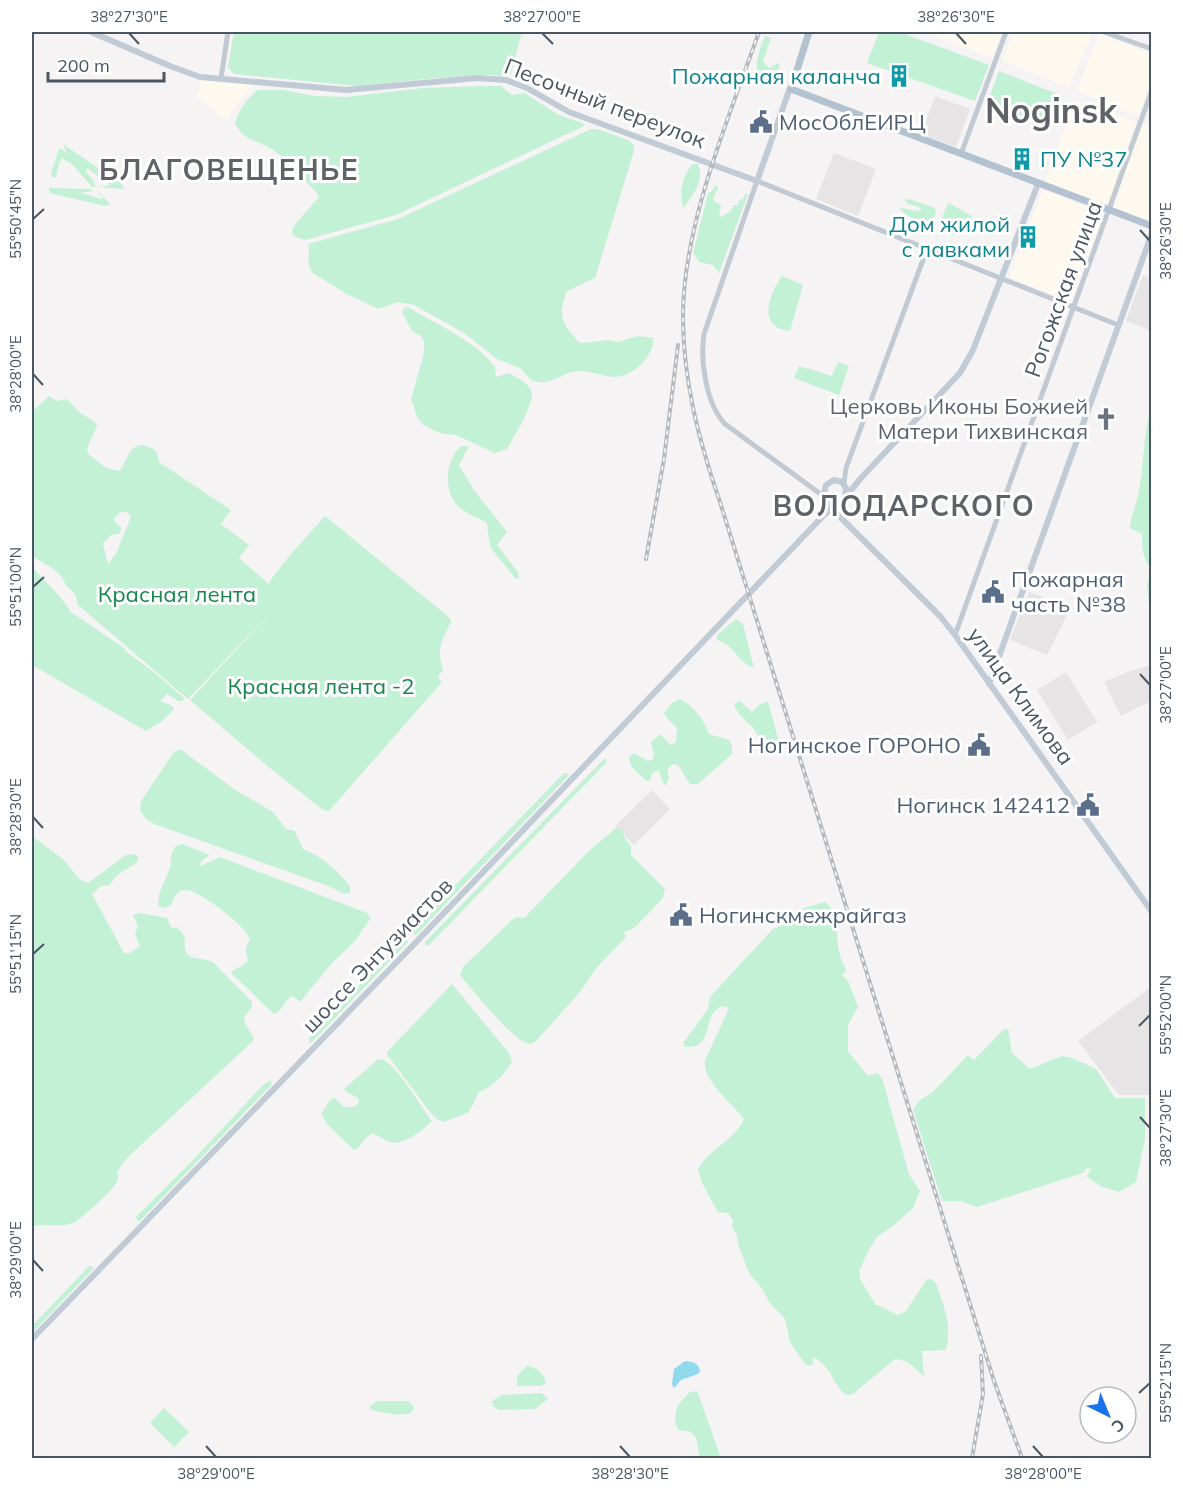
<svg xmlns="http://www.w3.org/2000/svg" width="1183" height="1490" viewBox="0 0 1183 1490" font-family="Mulish,sans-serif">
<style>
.commercial{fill:#fdf9ef}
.education{fill:#e6e4e5}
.green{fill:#c3f1d5;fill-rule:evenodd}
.water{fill:#90daee}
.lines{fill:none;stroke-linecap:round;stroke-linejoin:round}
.tertiary{stroke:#c1cad2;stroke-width:5}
.secondary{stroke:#c1cbd6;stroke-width:6}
.primary{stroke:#b3c2d1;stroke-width:7}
.rail-casing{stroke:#b5b8bd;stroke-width:4}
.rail{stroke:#fff;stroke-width:1.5;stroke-dasharray:4.5;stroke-linecap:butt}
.ticks{fill:none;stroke:#4a5661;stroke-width:2}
.labels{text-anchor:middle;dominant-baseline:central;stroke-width:6;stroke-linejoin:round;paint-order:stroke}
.culture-label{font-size:22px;fill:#0d838f;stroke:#fff;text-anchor:end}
.street-label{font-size:22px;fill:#4a5661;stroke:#fff}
.service-label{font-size:22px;fill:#4e5e75;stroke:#fff;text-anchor:start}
.worship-label{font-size:22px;fill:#5b616d;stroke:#fff;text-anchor:end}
.park-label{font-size:22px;fill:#17864f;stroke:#fff}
.district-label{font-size:28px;font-weight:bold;letter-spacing:1.5px;fill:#5f6368;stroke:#fff}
.town-label{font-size:34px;font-weight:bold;fill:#5f6368;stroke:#fff}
.neatline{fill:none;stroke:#4a5661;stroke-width:2}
.ticks-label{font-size:15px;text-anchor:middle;fill:#4a5661}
</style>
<rect width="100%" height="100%" fill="#f5f3f3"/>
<path class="commercial" d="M 921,32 L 1002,32 L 992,58 Z
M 1013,32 L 1093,32 L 1069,87 L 1002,61 Z
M 1099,33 L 1151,54 L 1151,81 L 1139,116 L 1077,91 Z
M 201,79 L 252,85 L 226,120 L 197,97 Z
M 1075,99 L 1135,122 L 1136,124 L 1122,158 L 1115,189 L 1108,206 L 1047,183 L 1046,179 Z
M 1143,125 L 1151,129 L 1151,223 L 1113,209 L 1121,188 L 1125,166 Z
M 1043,190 L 1105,214 L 1071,302 L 1009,277 Z"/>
<path class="education" d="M 935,96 L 970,109 L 956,147 L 921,134 Z
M 834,153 L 876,169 L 858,216 L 816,199 Z
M 1143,275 L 1151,279 L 1151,323 L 1149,330 L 1126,321 Z
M 1029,592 L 1069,606 L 1069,611 L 1047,655 L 1010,640 Z
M 1151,665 L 1151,701 L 1121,716 L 1104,682 L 1125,673 Z
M 1066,672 L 1097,722 L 1068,740 L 1037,690 Z
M 652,790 L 670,809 L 634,845 L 615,826 Z
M 1151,987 L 1151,1095 L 1119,1095 L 1078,1041 Z"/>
<path class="green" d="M 234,32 L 522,32 L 511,73 L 506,76 L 484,75 L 435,78 L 357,86 L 234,74 L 228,67 Z
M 879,32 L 899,32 L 989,65 L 975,101 L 867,63 Z
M 765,36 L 771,38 L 763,61 L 769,68 L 778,63 L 780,65 L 772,82 C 747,81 759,50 765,36 Z
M 999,71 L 1063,96 L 1051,127 L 987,103 Z
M 479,86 L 501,86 L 512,95 L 524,93 L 559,115 L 583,123 L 584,126 L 396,215 L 305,240 L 296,237 L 292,233 L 293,227 L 319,197 L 317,193 C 303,179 290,161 273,150 C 256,138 248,145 235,124 C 237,112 248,97 258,90 L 283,90 L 315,96 L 346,97 L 423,88 Z
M 591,129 L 598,129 L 630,141 L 634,146 L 634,151 L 595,278 L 567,291 C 557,315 562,325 580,343 L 609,340 L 618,342 L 638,336 L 653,338 C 655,356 632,377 614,377 C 601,376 589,370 577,371 C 565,372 557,380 546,382 C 542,383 536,381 532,381 L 520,368 L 497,359 L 464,333 L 414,305 L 398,302 L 378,309 L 345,293 L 313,273 C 305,263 311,255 308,244 L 398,219 Z
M 63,144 L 123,185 L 124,189 L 99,187 L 111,185 L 87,168 L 86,172 L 96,183 L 91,180 L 96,187 L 92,187 L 73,165 L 62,158 L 59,164 L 56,177 L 52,177 L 51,173 L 59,149 L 61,148 L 67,154 Z
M 693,164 L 698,164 C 705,181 693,195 683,208 C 680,192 681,176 693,164 Z
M 716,185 L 718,188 L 713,198 L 715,202 L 721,205 L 719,213 L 721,217 L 731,211 L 734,205 L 738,205 L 739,201 L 744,198 L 745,194 L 748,194 L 719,273 L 713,265 L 699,262 L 693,253 L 708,193 L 712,191 Z
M 49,188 L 92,189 L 92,191 L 81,193 L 101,199 L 103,198 L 97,190 L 110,204 L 105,206 L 54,194 L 50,193 Z
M 909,199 L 932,207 L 936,210 L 935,216 L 930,221 C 921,223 906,217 900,209 L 902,208 L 916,211 L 921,210 L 921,208 L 907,203 L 905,200 Z
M 948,203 L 972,216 L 971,224 L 950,237 L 954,223 L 942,218 Z
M 782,276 L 803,285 L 790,331 C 756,327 769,295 782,276 Z
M 408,307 C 437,325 475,340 495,367 L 496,377 L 509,373 C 517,378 528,382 531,391 C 536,403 513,438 507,449 L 495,453 L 456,435 L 443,434 L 433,430 L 424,425 L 418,419 L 411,399 L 424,353 L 424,341 L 421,336 L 412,331 L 402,312 L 404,308 Z
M 838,362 L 849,366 L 839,395 L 794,378 L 799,366 L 832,376 Z
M 49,396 L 57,401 L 67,399 L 79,412 L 96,423 L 97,426 L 88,446 L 87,453 L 106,468 L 120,471 C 130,455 132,435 156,451 L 159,462 L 231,510 L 221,524 L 249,545 L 239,558 L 270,585 L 269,582 L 290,555 L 325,516 L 450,618 L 451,622 C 442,641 436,648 443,670 L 438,677 L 442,682 L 329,811 L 323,810 L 265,764 L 190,700 L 276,607 L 188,699 L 78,605 L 75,594 L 66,585 L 62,577 L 55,570 L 32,556 L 32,412 ZM 121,512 L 127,512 L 131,517 L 116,554 L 108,564 L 103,544 L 111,535 L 119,534 L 122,528 L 116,523 L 114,518 Z
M 1151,408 L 1151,622 L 1147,586 L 1151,568 C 1142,558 1142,547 1142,534 L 1130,528 C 1130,518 1137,503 1139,492 C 1144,464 1143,435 1151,408 Z
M 462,446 L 469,446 L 459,465 L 474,490 L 507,532 L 497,545 L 518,572 L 519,578 L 516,579 L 490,547 L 487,523 C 478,518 465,513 458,506 C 443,492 445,457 462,446 Z
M 32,567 L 61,598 L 71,612 L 124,648 L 128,653 L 155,673 L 184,698 L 183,701 L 178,701 L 167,694 L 160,701 L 171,705 L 174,709 L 162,721 L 146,731 L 32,665 Z
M 736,619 L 743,624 L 754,668 C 739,664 734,644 717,640 L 717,635 Z
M 680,699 C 693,705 705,721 709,734 L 729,740 L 732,747 L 732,754 L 698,784 L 690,784 L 678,765 L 672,764 L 667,770 L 669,777 L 666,785 L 663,783 L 659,771 L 655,771 L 651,775 L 651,780 L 646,781 L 631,766 L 629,757 L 634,753 L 648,761 L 653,759 L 654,754 L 651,742 L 660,734 L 671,745 L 676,742 L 677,728 L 668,719 L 664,713 L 672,703 Z
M 740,701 L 752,712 L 759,705 L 768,701 L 780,746 L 771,755 C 757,752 762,741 756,732 C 750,722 737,716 734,704 Z
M 180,749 L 234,789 L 273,812 L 286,829 L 295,831 L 303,849 C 324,858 335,868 350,886 L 350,893 L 345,894 L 328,886 L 157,825 L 147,820 L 140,811 L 141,801 L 174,752 Z
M 604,759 L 607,760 L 606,763 L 429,945 L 426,946 L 425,942 Z
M 564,773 L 569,774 L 568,776 L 416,935 L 412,933 L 413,929 Z
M 616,828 L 621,829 L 626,840 L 631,846 L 631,855 L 665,889 L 663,898 L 634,928 L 624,932 L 626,937 L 598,966 L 580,992 L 536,1041 C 533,1043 532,1045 527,1043 C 511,1038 477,995 464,980 L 460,975 L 463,967 L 513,919 L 517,917 L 524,918 L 591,849 Z
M 32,836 L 64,860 L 79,879 L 88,883 L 126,855 L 133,854 L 138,856 L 138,861 C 129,870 116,872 110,885 L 101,886 L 92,894 L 124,953 L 130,953 L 140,946 L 135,934 L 138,926 L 133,915 L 139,913 L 167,918 L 172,929 L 177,927 L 185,937 C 182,964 196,955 213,962 L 252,1002 L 252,1007 L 244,1017 C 244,1026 252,1031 254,1040 L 127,1158 L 117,1172 C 118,1177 119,1177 117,1181 C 115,1189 81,1219 73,1223 C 60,1228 45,1223 32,1226 Z
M 182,844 L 210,855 L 200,862 L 201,866 L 220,857 L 367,913 L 371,918 L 354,942 L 332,963 L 300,1002 L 293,996 C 283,1000 284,1011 274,1014 L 231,973 C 235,968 243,967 248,961 C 247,950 242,952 250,940 C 247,926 205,896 191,891 C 188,890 185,890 181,890 L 175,896 L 171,905 L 164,908 L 158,906 L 159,894 L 170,868 L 172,852 L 176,846 Z
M 825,902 C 839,913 836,937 839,952 C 841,959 844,964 846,971 L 842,975 L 848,981 L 858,1007 L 848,1025 L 848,1051 L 868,1076 L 877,1073 L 882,1078 L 909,1174 L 920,1191 L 913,1208 L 893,1226 L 878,1236 L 869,1249 L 859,1272 L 860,1279 L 875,1304 L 898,1315 L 906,1311 L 927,1279 L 932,1279 L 936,1283 C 944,1308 952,1323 946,1350 L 922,1351 L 924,1377 C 915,1368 908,1359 895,1359 L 853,1394 L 847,1395 C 832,1386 834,1368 813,1357 L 813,1364 L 810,1366 L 805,1364 L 790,1342 L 785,1319 L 769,1302 L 763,1290 L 749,1273 L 738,1244 L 737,1235 L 732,1227 L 733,1220 L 728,1213 L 718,1212 L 702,1183 L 698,1169 C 709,1149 734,1141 744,1119 C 732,1103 703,1082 705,1061 L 729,1008 L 722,1006 C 719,1008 716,1009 714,1012 C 704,1025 711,1048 686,1047 L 683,1043 L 708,1009 L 710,997 L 773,929 L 790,922 L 804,908 Z
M 404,938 L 407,939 L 408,942 L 311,1043 L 309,1043 L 309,1038 Z
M 452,984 L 509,1053 L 512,1062 L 502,1076 L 489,1087 L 479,1092 L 469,1112 L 444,1122 L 437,1119 L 430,1112 L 388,1056 L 387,1052 Z
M 1008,1029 L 1012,1053 L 1030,1069 L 1062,1056 L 1072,1058 L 1096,1069 L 1115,1098 L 1145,1098 L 1145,1139 L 1136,1182 L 1119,1192 L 1102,1187 L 1087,1177 L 1091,1169 L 1087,1168 L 1083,1173 L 977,1207 L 960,1201 L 942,1201 L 913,1110 L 919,1101 L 934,1091 L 968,1055 L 974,1060 L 1003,1030 Z
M 382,1059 C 398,1066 420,1106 432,1121 C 424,1130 402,1146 390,1142 C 383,1140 379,1135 372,1133 L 364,1140 L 357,1149 L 353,1149 L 328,1125 L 321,1114 L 330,1100 L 335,1098 L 344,1107 L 353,1107 L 358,1104 L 359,1100 C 355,1094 348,1095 344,1089 L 377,1060 Z
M 270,1080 L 272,1084 L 140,1221 L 137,1221 L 136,1217 L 195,1158 L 262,1086 Z
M 90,1265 L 94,1268 L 32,1333 L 32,1326 Z
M 527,1366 C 537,1367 544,1373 546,1383 L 542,1386 L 517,1386 L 517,1376 Z
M 697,1391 L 700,1399 L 721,1458 L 700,1458 L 696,1438 L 691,1432 L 678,1430 C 671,1413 678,1403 690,1392 Z
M 542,1393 L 548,1399 L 535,1409 L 499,1410 L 493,1406 L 492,1401 L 502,1395 Z
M 377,1401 L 409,1401 L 414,1408 L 411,1413 L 398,1415 L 371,1410 L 370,1406 Z
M 164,1408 L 189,1432 L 174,1447 L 150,1423 Z"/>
<path class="water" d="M 685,1361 C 693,1362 698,1362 700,1371 L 698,1374 L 681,1380 L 674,1388 L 672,1384 L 674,1369 Z"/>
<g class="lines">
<path class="tertiary" d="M 1104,32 L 1152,49
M 221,78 L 228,32
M 961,154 L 1006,32
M 844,483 L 846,468 L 927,249
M 826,498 L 725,424 C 706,404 700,361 704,334 L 757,181 L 1118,325
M 955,635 L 1152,90"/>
<path class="secondary" d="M 91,32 L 170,66 L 200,77 L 346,90 L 477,78 L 506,80 L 527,88 L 569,112 L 757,181 L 790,88
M 845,497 L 846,488 L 842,482 L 834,480 L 826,485 L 824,493 L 832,509 L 940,616 L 955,635 L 1152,912
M 989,684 L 1152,233
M 32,1339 L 421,937 L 824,515 L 844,499 L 861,478 L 960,373 L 973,350 L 1038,184"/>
<path class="primary" d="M 809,32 L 791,89 L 1152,226"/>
<g class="rail-casing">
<path id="rail" d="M 759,32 C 729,117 683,225 683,316 C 683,381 699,441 720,502 L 994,1381 L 1022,1458
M 646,559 L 664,459 L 678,345
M 972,1458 L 983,1394 L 981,1356"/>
</g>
<use href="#rail" class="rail"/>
</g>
<path class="ticks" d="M 129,33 L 139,44M 542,33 L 553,44M 956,33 L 966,44M 33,219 L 44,209M 1140,230 L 1150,241M 33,374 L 43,385M 33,587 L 44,577M 1140,674 L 1150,685M 33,817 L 43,828M 33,954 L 44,944M 1139,1026 L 1150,1015M 1140,1117 L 1150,1128M 33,1260 L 43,1271M 1139,1393 L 1150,1383M 206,1446 L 216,1457M 620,1446 L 630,1457M 1033,1446 L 1043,1457"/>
<defs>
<g id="building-bare" transform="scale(1.8)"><path d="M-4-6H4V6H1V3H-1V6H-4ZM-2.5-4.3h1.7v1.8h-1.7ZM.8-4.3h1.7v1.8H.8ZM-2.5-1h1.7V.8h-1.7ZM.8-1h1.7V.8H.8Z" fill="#0f9aa8" stroke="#fff" stroke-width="2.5" paint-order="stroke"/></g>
<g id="civic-bare" transform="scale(1.8)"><path d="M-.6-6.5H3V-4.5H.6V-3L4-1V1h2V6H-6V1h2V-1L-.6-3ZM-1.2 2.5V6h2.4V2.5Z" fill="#5c6f8a" stroke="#fff" stroke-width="2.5" paint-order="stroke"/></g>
<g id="church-bare" transform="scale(1.8)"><path d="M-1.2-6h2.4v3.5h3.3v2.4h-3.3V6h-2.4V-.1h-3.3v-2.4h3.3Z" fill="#6b7280" stroke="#fff" stroke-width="2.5" paint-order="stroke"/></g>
</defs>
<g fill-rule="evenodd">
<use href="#building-bare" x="899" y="76"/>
<use href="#civic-bare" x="761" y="122"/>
<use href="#building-bare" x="1022" y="159"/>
<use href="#building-bare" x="1028" y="237"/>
<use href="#church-bare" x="1106" y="419"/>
<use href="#civic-bare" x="993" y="592"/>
<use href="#civic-bare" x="979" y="745"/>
<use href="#civic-bare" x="1088" y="805"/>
<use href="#civic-bare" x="681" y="915"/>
</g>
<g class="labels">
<g class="culture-label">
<text x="881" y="76">Пожарная каланча</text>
<text x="1040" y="159" text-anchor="start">ПУ №37</text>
<text x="1010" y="224">Дом жилой<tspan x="1010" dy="25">с лавками</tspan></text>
</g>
<g class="street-label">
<text transform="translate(605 103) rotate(21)">Песочный переулок</text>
<text transform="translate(1063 289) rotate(-70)">Рогожская улица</text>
<text transform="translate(1021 696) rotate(54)">улица Климова</text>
<text transform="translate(377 955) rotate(-46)">шоссе Энтузиастов</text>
</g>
<g class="service-label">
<text x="779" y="122">МосОблЕИРЦ</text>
<text x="1011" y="579">Пожарная<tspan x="1011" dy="25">часть №38</tspan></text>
<text x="961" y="745" text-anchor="end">Ногинское ГОРОНО</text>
<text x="1070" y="805" text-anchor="end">Ногинск 142412</text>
<text x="699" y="915">Ногинскмежрайгаз</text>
</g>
<g class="worship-label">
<text x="1088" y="406">Церковь Иконы Божией<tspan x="1088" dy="25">Матери Тихвинская</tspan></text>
</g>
<g class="park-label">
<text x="177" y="594">Красная лента</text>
<text x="321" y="686">Красная лента -2</text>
</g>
<g class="district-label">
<text x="229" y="169">БЛАГОВЕЩЕНЬЕ</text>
<text x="904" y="505">ВОЛОДАРСКОГО</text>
</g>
<g class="town-label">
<text x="1051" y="110">Noginsk</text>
</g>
</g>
<rect width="1183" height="1490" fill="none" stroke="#ffffff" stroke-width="66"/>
<g transform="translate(1108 1415) rotate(137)"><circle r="28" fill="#ffffff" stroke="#b7bbc0" stroke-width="1.5"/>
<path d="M0-4.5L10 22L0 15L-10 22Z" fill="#1a73e8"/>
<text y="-9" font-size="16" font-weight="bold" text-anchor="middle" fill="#4a5661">С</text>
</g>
<path d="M48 72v9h116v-9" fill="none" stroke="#4a5661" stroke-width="3"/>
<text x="57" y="72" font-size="18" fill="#4a5661" stroke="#ffffff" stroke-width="4.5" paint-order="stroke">200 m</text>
<rect x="33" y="33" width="1117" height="1424" class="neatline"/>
<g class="ticks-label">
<text x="129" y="22">38°27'30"E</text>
<text x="542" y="22">38°27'00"E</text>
<text x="956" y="22">38°26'30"E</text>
<text transform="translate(16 219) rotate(-90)" y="5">55°50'45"N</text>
<text transform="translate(1166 241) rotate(-90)" y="5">38°26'30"E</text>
<text transform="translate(16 374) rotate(-90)" y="5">38°28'00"E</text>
<text transform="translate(16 587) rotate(-90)" y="5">55°51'00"N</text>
<text transform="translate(1166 685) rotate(-90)" y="5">38°27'00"E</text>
<text transform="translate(16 817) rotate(-90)" y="5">38°28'30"E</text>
<text transform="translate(16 954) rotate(-90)" y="5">55°51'15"N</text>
<text transform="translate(1166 1015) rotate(-90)" y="5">55°52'00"N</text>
<text transform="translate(1166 1128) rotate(-90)" y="5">38°27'30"E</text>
<text transform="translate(16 1260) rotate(-90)" y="5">38°29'00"E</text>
<text transform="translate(1166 1383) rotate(-90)" y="5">55°52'15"N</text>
<text x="216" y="1479">38°29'00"E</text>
<text x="630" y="1479">38°28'30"E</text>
<text x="1043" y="1479">38°28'00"E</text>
</g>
</svg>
